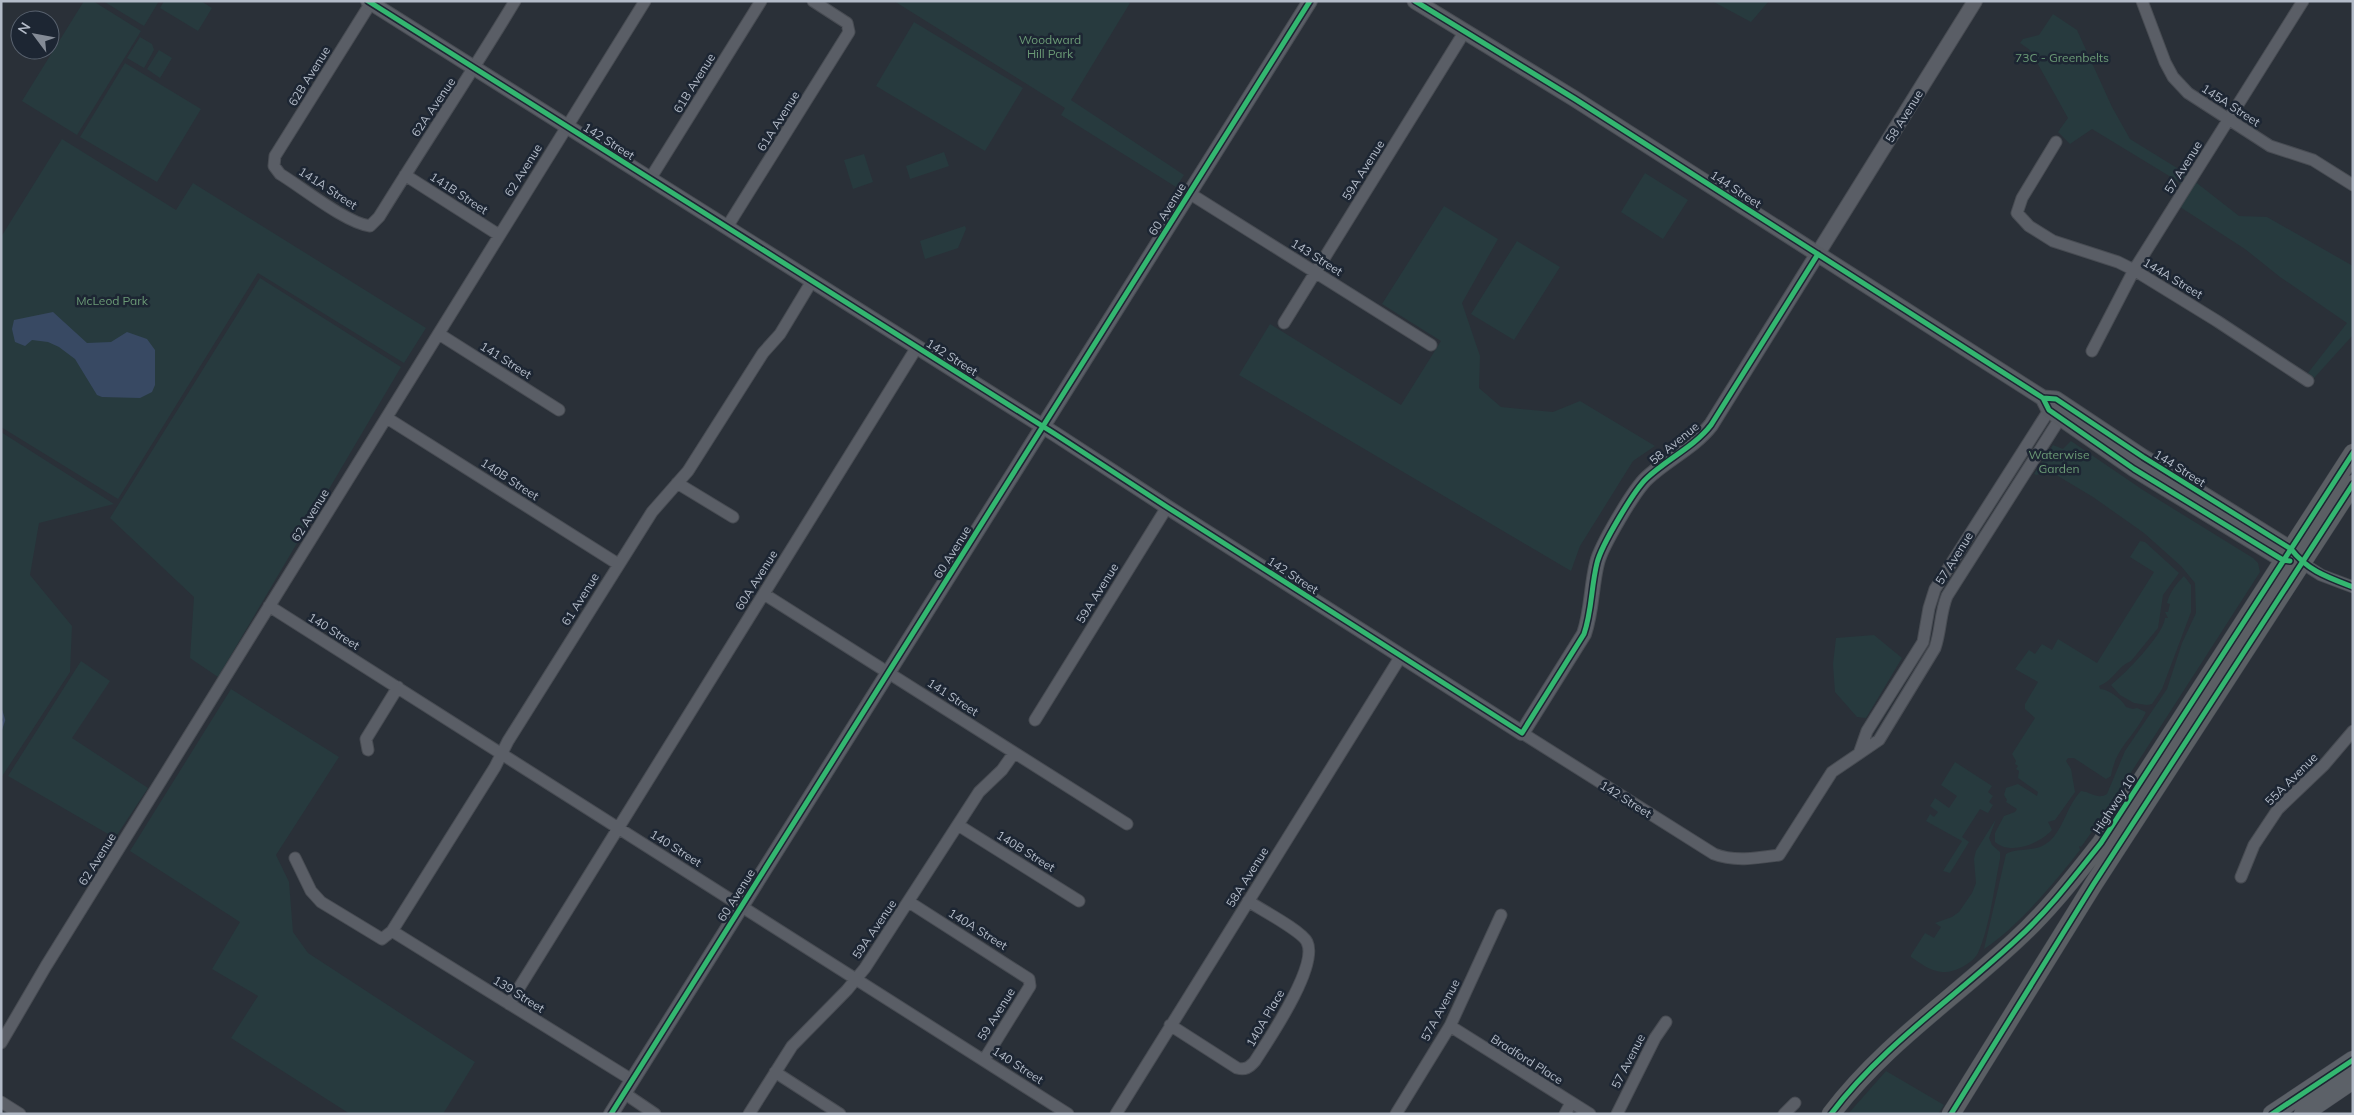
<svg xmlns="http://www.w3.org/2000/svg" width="2354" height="1115" viewBox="0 0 2354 1115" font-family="Mulish,sans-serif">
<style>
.green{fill:#273a3e}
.water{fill:#384963}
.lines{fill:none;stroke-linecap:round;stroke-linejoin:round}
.stream{stroke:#384963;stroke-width:2.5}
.minor-casing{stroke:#484c53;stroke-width:13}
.tertiary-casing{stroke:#484c53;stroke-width:16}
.secondary-casing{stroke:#484c53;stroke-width:17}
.primary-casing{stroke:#484c55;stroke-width:19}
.trunk-casing{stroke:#474c53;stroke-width:19}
.minor{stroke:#5a5e66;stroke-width:11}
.tertiary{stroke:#5a5e66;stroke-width:14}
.secondary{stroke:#595d64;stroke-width:15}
.primary{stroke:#5c6168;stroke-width:18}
.trunk{stroke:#5b5f64;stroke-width:18}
.cycleway-casing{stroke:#1d2633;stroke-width:8}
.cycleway{stroke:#33b770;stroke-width:5}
.labels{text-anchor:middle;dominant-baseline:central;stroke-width:5;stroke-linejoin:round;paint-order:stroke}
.park-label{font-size:12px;fill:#6b9a76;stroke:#1d2633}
.street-label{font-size:12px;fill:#b4bcc9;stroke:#1d2633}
</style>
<rect width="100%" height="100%" fill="#2a3038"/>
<path class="green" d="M 84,1 L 93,1 L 141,31 L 77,135 L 22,101 Z
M 103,1 L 159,1 L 144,26 Z
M 164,1 L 201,1 L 212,8 L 198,31 L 160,8 Z
M 894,1 L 1126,1 L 1130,3 L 1071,100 L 1184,175 L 1176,187 L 1061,115 L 1065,108 Z
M 1712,1 L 1769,1 L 1751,22 Z
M 2053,14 L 2077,30 L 2112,107 L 2130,139 L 2190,176 L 2184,185 L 2092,129 L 2070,144 L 2058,132 L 2068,118 L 2030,50 L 2020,43 L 2023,39 L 2039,35 Z
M 914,22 L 1023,88 L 985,151 L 876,86 Z
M 140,37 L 152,44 L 154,50 L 144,68 L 127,58 Z
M 159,50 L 172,58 L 160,78 L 147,69 Z
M 125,63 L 201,109 L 157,182 L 80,137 Z
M 62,139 L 176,210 L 193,183 L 426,328 L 404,363 L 258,273 L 118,499 L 1,427 L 1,237 Z
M 944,152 L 949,166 L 910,179 L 906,166 Z
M 864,154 L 873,182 L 853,189 L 844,160 Z
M 1645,173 L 1688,200 L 1663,239 L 1621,212 Z
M 2193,180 L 2239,216 L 2267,217 L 2353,266 L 2353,335 L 2314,378 L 2308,373 L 2347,323 L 2280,277 L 2245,249 L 2177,205 Z
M 1444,206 L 1498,239 L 1462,303 L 1480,356 L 1479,388 L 1501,407 L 1553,412 L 1580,401 L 1655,446 L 1633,461 L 1580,546 L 1571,571 L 1239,375 L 1270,324 L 1401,405 L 1441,341 L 1382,304 Z
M 965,226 L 966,229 L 958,248 L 925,259 L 920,241 Z
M 1517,241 L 1560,267 L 1514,340 L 1471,314 Z
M 260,278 L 401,367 L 218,677 L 190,658 L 194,597 L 110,518 Z
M 1,432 L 114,504 L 39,523 L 30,575 L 72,626 L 70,672 L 1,778 Z
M 2071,441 L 2143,490 L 2253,558 L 2258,563 L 2260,572 L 2103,816 L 2081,847 L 2079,846 L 2080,850 C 2055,882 2018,927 1984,949 L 2006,854 C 2016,848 2032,852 2044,845 C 2062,836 2066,806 2081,791 C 2091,792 2098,800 2107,794 L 2125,751 L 2167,689 L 2182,643 L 2196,613 L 2195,583 L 2181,566 L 2144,533 L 2093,497 L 2048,470 L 2037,475 L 2034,474 L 2053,445 L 2063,449 Z
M 2140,541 L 2145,542 L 2179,573 L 2163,595 L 2158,628 L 2131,661 C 2117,667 2114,680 2099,686 L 2100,689 C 2108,689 2123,700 2126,707 L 2133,709 L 2137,708 L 2146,712 C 2134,738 2116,746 2111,776 L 2106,779 L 2074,758 L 2068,758 L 2066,761 L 2071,769 L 2075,792 L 2055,820 L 2048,822 L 2052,830 C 2040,843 2012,856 1995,842 L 1995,833 L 2004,816 L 2015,812 L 2017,809 L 2006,802 L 2007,800 L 2004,795 L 2006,788 L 2018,784 L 2037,796 L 2038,792 L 2018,778 L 2019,771 L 2016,769 L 2018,766 L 2015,764 L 2016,761 L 2012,754 L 2035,718 L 2025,709 L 2025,704 L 2038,682 L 2015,669 L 2029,650 L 2035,654 L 2042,644 L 2052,650 L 2058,639 L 2097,663 L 2154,572 L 2130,557 Z
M 2184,576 L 2191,585 L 2191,612 L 2162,689 L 2152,704 L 2147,705 L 2134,703 L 2120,695 L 2111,685 C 2125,674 2164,634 2165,618 L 2168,618 L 2165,612 L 2168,612 L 2170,604 L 2167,603 C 2170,592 2176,584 2184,576 Z
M 1874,635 L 1902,658 L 1866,718 L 1857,717 L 1835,692 L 1833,664 L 1836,638 Z
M 81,661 L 110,681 L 72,738 L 148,788 L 115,838 L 8,776 Z
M 231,689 L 339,757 L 276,855 L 289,882 L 293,932 L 308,953 L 475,1062 L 443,1114 L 350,1114 L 231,1038 L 258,996 L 212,969 L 240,922 L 130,851 Z
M 1955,762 L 1992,786 L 1988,792 L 1993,796 L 1989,802 L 1993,805 L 1988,813 L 1980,809 L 1962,837 L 1969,842 L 1950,873 L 1943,871 L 1962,841 L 1926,821 L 1930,814 L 1934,817 L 1938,812 L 1930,806 L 1935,798 L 1949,808 L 1957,796 L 1941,785 Z
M 1996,819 L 1989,838 L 1992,845 L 2000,852 L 2000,859 C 1994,888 1990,926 1978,953 C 1972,964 1954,973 1942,972 C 1930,971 1920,963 1911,957 L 1911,955 L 1925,933 L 1934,938 L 1941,927 L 1935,923 L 1952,917 L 1959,912 L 1972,893 L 1976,883 L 1974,859 L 1976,851 Z
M 1886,1071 L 1944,1105 L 1938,1114 L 1848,1114 Z"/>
<path class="water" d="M 53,312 L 87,343 L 111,342 L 127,332 L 147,339 L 155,350 L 155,385 L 152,392 L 140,398 L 102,397 L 97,395 L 75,359 L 59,347 L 48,342 L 32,340 L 25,346 L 15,342 L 12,329 L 14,320 Z"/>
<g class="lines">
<path class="stream" d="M 1,710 L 4,720 L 1,729"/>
<g class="minor-casing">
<path id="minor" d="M 372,1 L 275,156 L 274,166 L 280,174 C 303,188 346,223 370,226 L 379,217 C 424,144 471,74 515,1
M 2142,1 L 2165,62 L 2173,77 L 2188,93 L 2270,146 L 2313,160 L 2353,185
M 2056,142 L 2022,198 L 2017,213 L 2029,226 L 2053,241 L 2118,262 L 2134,270 L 2217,321 L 2308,381
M 405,175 L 499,235
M 650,179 L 761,1
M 1189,193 L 1431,345
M 727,227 L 849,32 L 847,23 L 813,1
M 1284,323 L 1465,31
M 439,334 L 559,410
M 2092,351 L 2134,270 L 2303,1
M 387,418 L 618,564
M 677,483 L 733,517
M 2302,563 L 2321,575 L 2353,587
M 764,594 L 1127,824
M 269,606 L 1068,1114
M 1035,720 L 1167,507
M 1522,733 L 1714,854 C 1734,862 1758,858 1779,855 L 1832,772 L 1879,740 L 1935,648 C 1941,631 1940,613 1947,596 L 2064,412
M 368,750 L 366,739 L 398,687
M 1860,751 L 1867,731 L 1923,642 L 1929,608 L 1935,589 L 2053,404
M 958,825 L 1079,901
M 295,858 L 311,891 L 321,902 L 382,939 L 392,931 L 495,767 L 508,741 L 652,512 L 688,471 L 763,353 L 780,334 L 812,281
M 2241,877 L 2254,845 L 2278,809 L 2324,765 L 2353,731
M 909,902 L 1029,979 L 1030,986 L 984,1060
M 392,931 L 632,1080
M 509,1004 L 917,347
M 1170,1025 L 1237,1068 C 1245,1070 1249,1068 1255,1061 C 1269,1039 1319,966 1307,942 C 1302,931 1260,909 1248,901
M 1450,1026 L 1590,1114
M 1,1043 L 46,966 L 645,1
M 775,1072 L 840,1114
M 624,1093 L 655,1114
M 1,1102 L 20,1114
M 749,1114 L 792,1046 L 847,990 L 865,968 L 979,792 L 1002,770 L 1014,753
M 1116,1114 L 1401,656
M 1396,1114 L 1450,1026 L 1501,915
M 1565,1114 L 1571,1103
M 1617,1114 L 1655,1038 L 1666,1022
M 1784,1114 L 1795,1103"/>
</g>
<g class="tertiary-casing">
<path id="tertiary" d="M 368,1 L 1055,434 L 1167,507 L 1522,733 L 1584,634 C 1592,611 1591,587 1597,563 C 1601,546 1634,490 1647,478 C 1667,459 1694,447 1711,425 L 1975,1
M 611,1114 L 1310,1"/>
</g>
<g class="secondary-casing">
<path id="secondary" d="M 1415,1 L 1575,99 L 2043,398 L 2056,399 L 2143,457 L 2291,549 L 2298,558
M 2043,398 L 2049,410 L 2134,469 L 2283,560 L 2296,562"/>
</g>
<g class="primary-casing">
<path id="primary" d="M 2272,1114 L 2353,1060
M 2303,1114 L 2353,1080"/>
</g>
<g class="trunk-casing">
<path id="trunk" d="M 1831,1114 C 1882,1046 1954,998 2016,940 C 2048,911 2074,877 2101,843 L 2353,453
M 1951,1114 L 2093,885 L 2353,484"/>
</g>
<use href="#minor" class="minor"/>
<use href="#tertiary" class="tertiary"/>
<use href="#secondary" class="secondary"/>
<use href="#primary" class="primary"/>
<use href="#trunk" class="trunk"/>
<g class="cycleway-casing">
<path id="cycleway" d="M 368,1 L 1055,434 L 1167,507 L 1522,733 L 1584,634 C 1592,611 1591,587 1597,563 C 1601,546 1634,490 1647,478 C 1667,459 1694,447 1711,425 L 1818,254
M 1415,1 L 1575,99 L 2043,398 L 2056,399 L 2143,457 L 2291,549 C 2308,571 2327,577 2353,587
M 2043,398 L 2049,410 L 2134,469 L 2283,560 L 2290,561
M 611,1114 L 1310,1
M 1831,1114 C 1882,1046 1954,998 2016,940 C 2048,911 2074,877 2101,843 L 2353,453
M 1951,1114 L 2093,885 L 2353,484
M 2272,1114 L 2353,1060"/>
</g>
<use href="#cycleway" class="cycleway"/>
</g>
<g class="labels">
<g class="park-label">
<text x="1050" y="39">Woodward<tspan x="1050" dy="14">Hill Park</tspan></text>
<text x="2062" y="57">73C - Greenbelts</text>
<text x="112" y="300">McLeod Park</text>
<text x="2059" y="454">Waterwise<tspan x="2059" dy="14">Garden</tspan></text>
</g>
<g class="street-label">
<text transform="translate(309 76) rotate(-58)">62B Avenue</text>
<text transform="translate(694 83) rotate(-58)">61B Avenue</text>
<text transform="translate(2231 105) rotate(33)">145A Street</text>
<text transform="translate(433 107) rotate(-56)">62A Avenue</text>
<text transform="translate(1904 116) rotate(-58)">58 Avenue</text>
<text transform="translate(778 121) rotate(-58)">61A Avenue</text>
<text transform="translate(609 141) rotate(32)">142 Street</text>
<text transform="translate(2183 167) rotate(-58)">57 Avenue</text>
<text transform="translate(523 170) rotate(-58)">62 Avenue</text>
<text transform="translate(1363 170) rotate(-58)">59A Avenue</text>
<text transform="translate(328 188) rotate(33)">141A Street</text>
<text transform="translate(1736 189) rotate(33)">144 Street</text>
<text transform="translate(459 193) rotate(33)">141B Street</text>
<text transform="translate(1167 209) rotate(-58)">60 Avenue</text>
<text transform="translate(1317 257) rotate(32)">143 Street</text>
<text transform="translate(2173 278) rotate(31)">144A Street</text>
<text transform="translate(952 357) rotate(32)">142 Street</text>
<text transform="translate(506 360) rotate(32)">141 Street</text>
<text transform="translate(1674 443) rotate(-39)">58 Avenue</text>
<text transform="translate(2180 468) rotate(32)">144 Street</text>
<text transform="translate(510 479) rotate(33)">140B Street</text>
<text transform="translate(310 515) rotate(-58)">62 Avenue</text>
<text transform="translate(952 552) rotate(-58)">60 Avenue</text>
<text transform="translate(1954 558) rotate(-58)">57 Avenue</text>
<text transform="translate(1293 575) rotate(33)">142 Street</text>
<text transform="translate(756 580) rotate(-58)">60A Avenue</text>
<text transform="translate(1097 593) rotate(-58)">59A Avenue</text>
<text transform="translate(580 599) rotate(-58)">61 Avenue</text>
<text transform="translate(334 631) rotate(32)">140 Street</text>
<text transform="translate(953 697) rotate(33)">141 Street</text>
<text transform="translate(2291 779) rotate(-45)">55A Avenue</text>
<text transform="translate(1626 799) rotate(32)">142 Street</text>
<text transform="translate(2114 804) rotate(-57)">Highway 10</text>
<text transform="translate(676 848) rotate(32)">140 Street</text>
<text transform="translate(1026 851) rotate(32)">140B Street</text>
<text transform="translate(97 859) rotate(-58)">62 Avenue</text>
<text transform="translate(1247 877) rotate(-58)">58A Avenue</text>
<text transform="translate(736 895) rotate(-58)">60 Avenue</text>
<text transform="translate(874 929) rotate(-56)">59A Avenue</text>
<text transform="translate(978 929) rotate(32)">140A Street</text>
<text transform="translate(519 994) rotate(32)">139 Street</text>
<text transform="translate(1440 1010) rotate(-62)">57A Avenue</text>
<text transform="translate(996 1014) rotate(-58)">59 Avenue</text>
<text transform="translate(1265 1018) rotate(-60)">140A Place</text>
<text transform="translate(1527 1059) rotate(32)">Bradford Place</text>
<text transform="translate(1628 1061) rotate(-63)">57 Avenue</text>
<text transform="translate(1018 1065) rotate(33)">140 Street</text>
</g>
</g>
<rect width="2354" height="1115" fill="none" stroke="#b4bcc9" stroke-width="5"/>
<g transform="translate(35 35) rotate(302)"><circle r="24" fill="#1d2633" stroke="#59626f"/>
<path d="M0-4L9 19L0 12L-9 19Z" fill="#848b96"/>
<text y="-8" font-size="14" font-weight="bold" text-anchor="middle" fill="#b4bcc9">N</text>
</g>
</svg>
